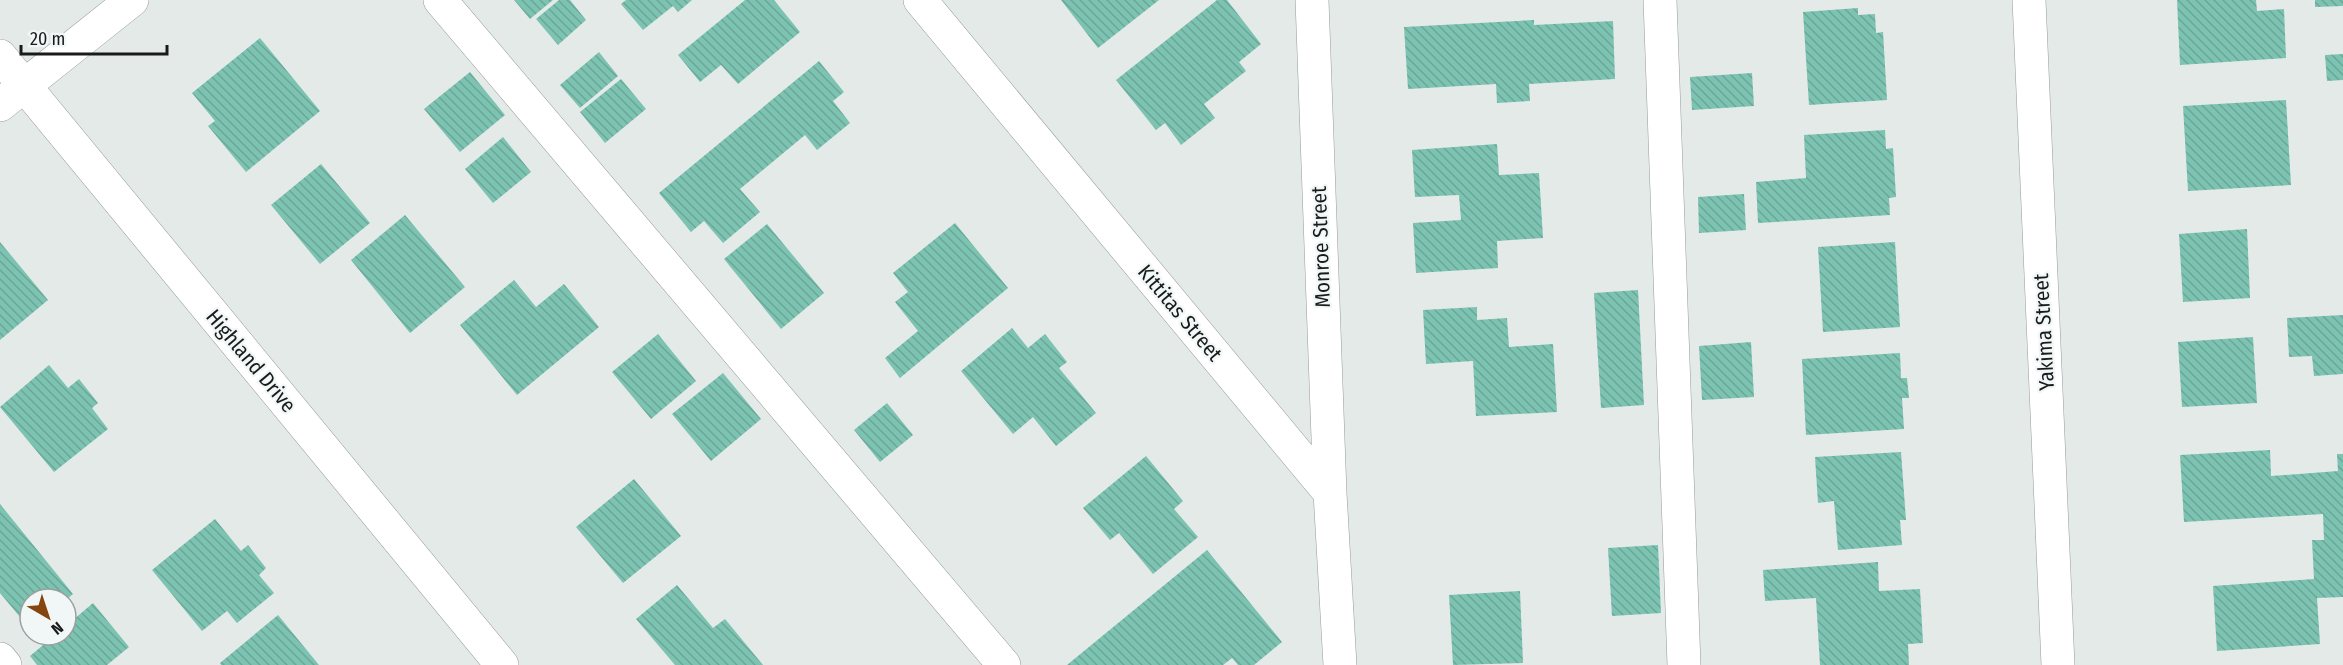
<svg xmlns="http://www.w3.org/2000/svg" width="2343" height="665" viewBox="0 0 2343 665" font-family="'Fira Sans Condensed',sans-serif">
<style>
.building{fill:url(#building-back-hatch)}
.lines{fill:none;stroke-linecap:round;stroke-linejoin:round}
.minor-casing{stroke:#959b99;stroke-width:34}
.minor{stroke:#fff;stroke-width:33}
.labels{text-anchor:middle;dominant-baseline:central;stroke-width:4.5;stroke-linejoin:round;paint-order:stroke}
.street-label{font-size:21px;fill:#191b1b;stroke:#f1f7f6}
</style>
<defs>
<pattern id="building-back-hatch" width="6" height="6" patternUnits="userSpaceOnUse" patternTransform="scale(1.5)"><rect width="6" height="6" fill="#7cc3b2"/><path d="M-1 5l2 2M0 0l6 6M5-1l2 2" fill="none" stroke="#6ba798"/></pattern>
</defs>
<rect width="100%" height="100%" fill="#e4eae8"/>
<path class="building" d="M 514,0 L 553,0 L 530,19 Z
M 559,0 L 570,0 L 586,20 L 558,45 L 536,19 Z
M 626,0 L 692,0 L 678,12 L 673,6 L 643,30 L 621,4 Z
M 745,0 L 774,0 L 800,32 L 738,84 L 721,65 L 700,82 L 678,55 Z
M 1061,0 L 1159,0 L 1098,48 Z
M 1217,0 L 1227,0 L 1261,44 L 1239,62 L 1246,71 L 1204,104 L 1215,118 L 1181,145 L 1165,123 L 1156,130 L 1116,80 Z
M 2177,0 L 2256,0 L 2257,11 L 2284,9 L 2286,58 L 2180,65 Z
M 2315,0 L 2343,0 L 2343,6 L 2315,7 Z
M 1858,8 L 1858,15 L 1875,14 L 1876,33 L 1883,32 L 1887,100 L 1809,105 L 1803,12 Z
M 1534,20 L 1534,25 L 1613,21 L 1615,79 L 1529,84 L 1530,101 L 1497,103 L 1496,84 L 1408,89 L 1404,27 Z
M 260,38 L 320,111 L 246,172 L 208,126 L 215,121 L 192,93 Z
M 599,52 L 618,76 L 580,108 L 560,85 Z
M 2343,54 L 2343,80 L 2327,81 L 2325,55 Z
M 819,61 L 844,92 L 833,101 L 850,123 L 817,150 L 805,135 L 740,189 L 760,212 L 723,243 L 704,221 L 691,232 L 659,193 Z
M 470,72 L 505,115 L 460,152 L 424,109 Z
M 1752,73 L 1754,106 L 1692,110 L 1690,77 Z
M 621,79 L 646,109 L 605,143 L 580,112 Z
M 2286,100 L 2291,185 L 2188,191 L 2183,106 Z
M 1885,130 L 1886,149 L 1893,148 L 1896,197 L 1889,198 L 1890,215 L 1758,223 L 1756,182 L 1806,178 L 1804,135 Z
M 503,137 L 531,172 L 493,203 L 465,169 Z
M 1497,144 L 1499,175 L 1539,173 L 1543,238 L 1497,241 L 1498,268 L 1416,273 L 1413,223 L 1461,220 L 1459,195 L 1415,197 L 1412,150 Z
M 321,164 L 370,223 L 320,264 L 271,205 Z
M 1744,194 L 1746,230 L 1699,233 L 1698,197 Z
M 405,215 L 465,287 L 410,333 L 351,260 Z
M 955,223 L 1008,288 L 900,378 L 885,358 L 918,331 L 895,302 L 908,292 L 893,273 Z
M 767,224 L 824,293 L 781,329 L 724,259 Z
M 2247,229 L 2250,298 L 2183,302 L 2179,234 Z
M 0,242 L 48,300 L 0,340 Z
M 1895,242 L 1900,327 L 1823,332 L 1818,247 Z
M 514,280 L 536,307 L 564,284 L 599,327 L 517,395 L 460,325 Z
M 1638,290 L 1644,405 L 1601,408 L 1594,293 Z
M 1477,307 L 1477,320 L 1507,318 L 1509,347 L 1553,344 L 1557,412 L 1476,416 L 1473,361 L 1426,364 L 1423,310 Z
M 2343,315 L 2343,374 L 2314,376 L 2312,356 L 2289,357 L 2287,318 Z
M 1012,328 L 1028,348 L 1045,334 L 1067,362 L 1059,368 L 1096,413 L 1056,446 L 1033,417 L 1013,434 L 961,371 Z
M 658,334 L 696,381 L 651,419 L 612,372 Z
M 2253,337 L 2257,403 L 2182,407 L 2178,342 Z
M 1751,342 L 1754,397 L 1702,400 L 1699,346 Z
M 1900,353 L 1901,378 L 1907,378 L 1909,398 L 1902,398 L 1904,429 L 1806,435 L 1802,359 Z
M 49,365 L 68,388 L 79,379 L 98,403 L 92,408 L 108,429 L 54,472 L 0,407 Z
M 723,373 L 761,419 L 711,461 L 672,414 Z
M 887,403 L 913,435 L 880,462 L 854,430 Z
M 2270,450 L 2271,476 L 2338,471 L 2337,454 L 2343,454 L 2343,597 L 2317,598 L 2320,644 L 2217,651 L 2213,586 L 2314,579 L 2312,540 L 2324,540 L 2323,514 L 2184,522 L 2180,455 Z
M 1901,452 L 1906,520 L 1900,520 L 1902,545 L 1838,550 L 1834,501 L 1818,503 L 1815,457 Z
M 1146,456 L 1183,501 L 1174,509 L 1198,537 L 1153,574 L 1119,533 L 1110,540 L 1083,508 Z
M 634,479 L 681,536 L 623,583 L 576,527 Z
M 0,504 L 73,594 L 67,599 L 30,599 L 30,629 L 0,593 Z
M 215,519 L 241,551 L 248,545 L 266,568 L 259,575 L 274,593 L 237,623 L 227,611 L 202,631 L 152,570 Z
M 1658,545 L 1661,613 L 1612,616 L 1608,548 Z
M 1207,550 L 1282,642 L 1254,665 L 1238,665 L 1232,658 L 1223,665 L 1067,665 Z
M 1878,562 L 1879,591 L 1920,589 L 1923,643 L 1908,644 L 1909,665 L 1820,665 L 1816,598 L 1765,601 L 1763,570 Z
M 677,585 L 713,628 L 725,619 L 763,665 L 675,665 L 636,619 Z
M 1520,591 L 1523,663 L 1453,665 L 1449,595 Z
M 93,603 L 129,647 L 107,665 L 37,665 L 30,656 L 55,635 L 66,635 L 66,626 Z
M 278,615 L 319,665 L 221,665 L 220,663 Z"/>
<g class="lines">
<g class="minor-casing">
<path id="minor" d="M 440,0 L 1004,665
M 920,0 L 1330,493
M 1312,0 L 1330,493 L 1340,665
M 1660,0 L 1684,665
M 2029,0 L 2058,665
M 0,56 L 502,665
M 0,105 L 132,0
M 0,659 L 5,665"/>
</g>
<use href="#minor" class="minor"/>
</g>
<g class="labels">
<g class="street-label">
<text transform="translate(1321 247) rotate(-92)">Monroe Street</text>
<text transform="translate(1180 313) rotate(50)">Kittitas Street</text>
<text transform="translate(2044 332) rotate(-93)">Yakima Street</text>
<text transform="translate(251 361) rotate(50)">Highland Drive</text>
</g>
</g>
<g transform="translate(48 617) rotate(141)"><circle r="28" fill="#f1f7f6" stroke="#9b9f9e" stroke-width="1.5"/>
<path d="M0-4.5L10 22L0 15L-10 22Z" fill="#85450e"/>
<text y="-9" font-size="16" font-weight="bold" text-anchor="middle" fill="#191b1b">N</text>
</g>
<path d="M21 45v9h146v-9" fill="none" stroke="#191b1b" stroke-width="3"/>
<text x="30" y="45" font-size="18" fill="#191b1b" stroke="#f1f7f6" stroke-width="4.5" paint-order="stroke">20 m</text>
</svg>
